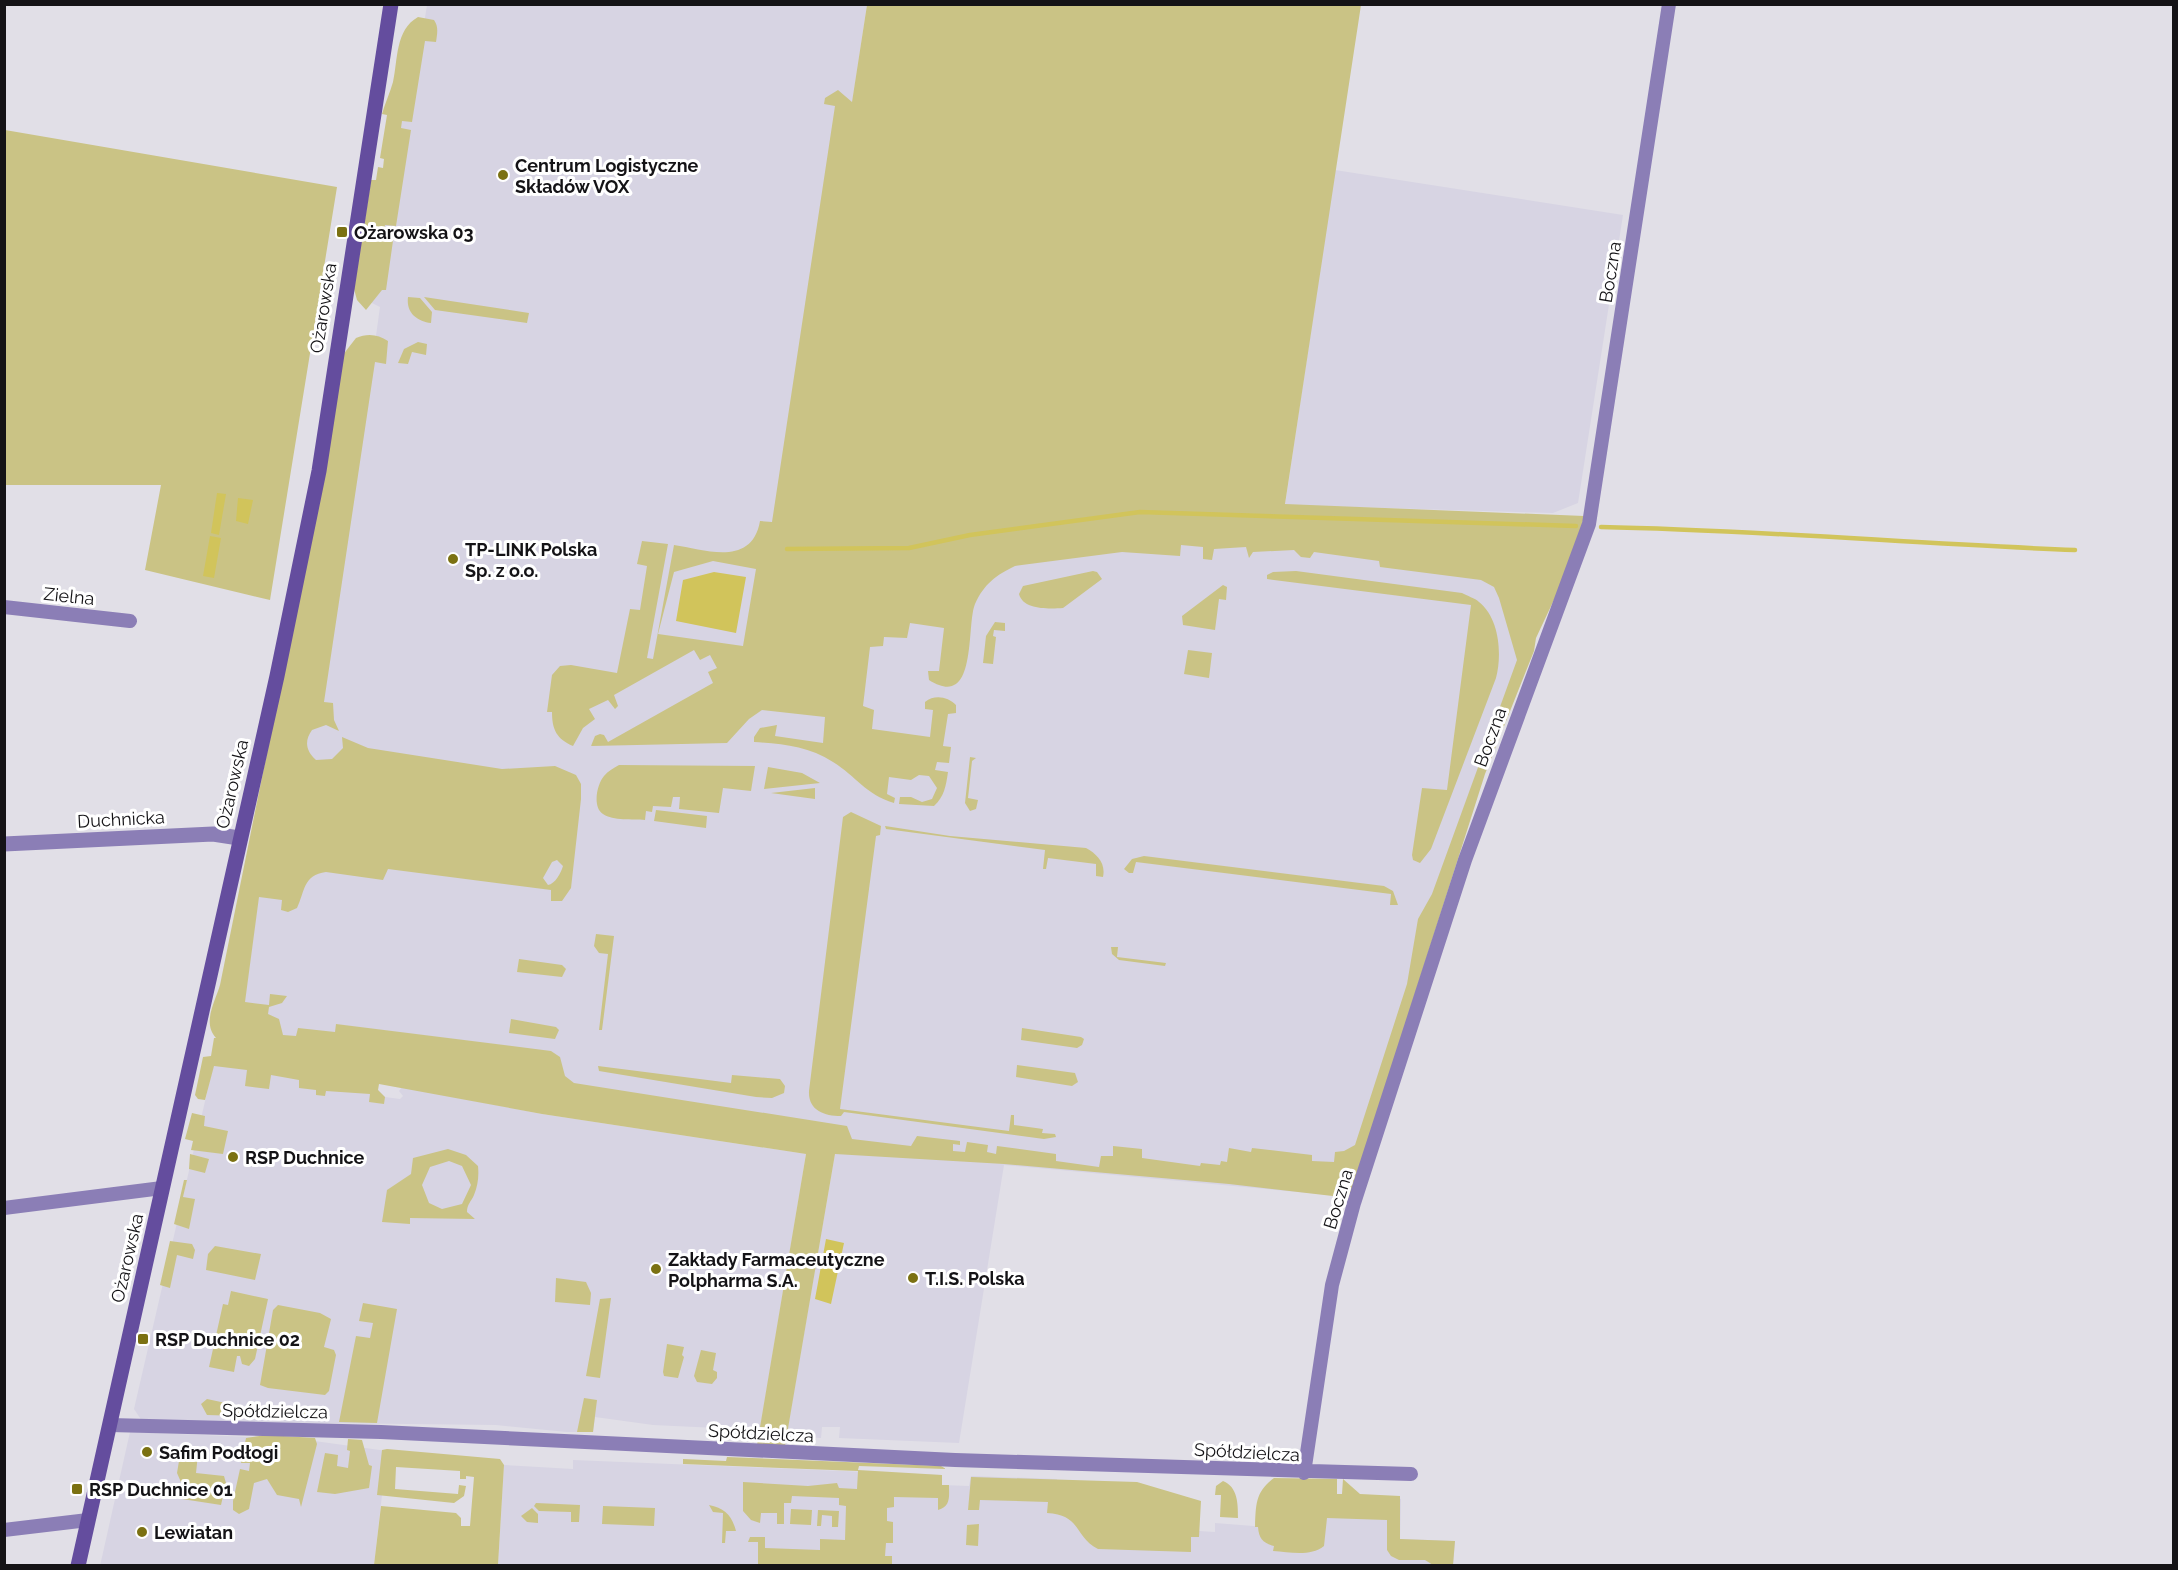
<svg xmlns="http://www.w3.org/2000/svg" width="2178" height="1570" viewBox="0 0 2178 1570" font-family="Raleway,sans-serif">
<style>
.built{fill:#d7d4e3}
.green{fill:#cac385;fill-rule:evenodd}
.water{fill:#d1c45b}
.lines{fill:none;stroke-linecap:round;stroke-linejoin:round}
.stream{stroke:#d1c45b;stroke-width:4.5}
.minor{stroke:#8b7eb6;stroke-width:14}
.tertiary{stroke:#8b7eb6;stroke-width:15}
.secondary{stroke:#644d9e;stroke-width:15}
.poi-dot{fill:#7b7112;stroke:#fff;stroke-width:2}
.labels{text-anchor:middle;dominant-baseline:central;stroke-width:6;stroke-linejoin:round;paint-order:stroke}
.poi-label{font-size:18px;font-weight:bold;fill:#141316;stroke:#fff;text-anchor:start}
.street-label{font-size:18px;fill:#141316;stroke:#fff}
</style>
<rect width="100%" height="100%" fill="#e1dfe7"/>
<path class="built" d="M 427,5 L 867,5 L 785,541 L 1139,521 L 1514,536 L 1521,661 L 1342,1196 L 1004,1165 L 959,1443 L 839,1438 L 840,1427 L 822,1427 L 821,1438 L 805,1437 L 787,1432 L 835,1154 L 221,1039 L 375,343 L 380,307 L 368,301 L 412,29 L 424,24 Z
M 1335,170 L 1623,215 L 1578,503 L 1553,513 L 1285,505 Z
M 215,1058 L 378,1084 L 378,1090 L 385,1097 L 400,1099 L 403,1096 L 399,1091 L 402,1087 L 542,1114 L 806,1154 L 760,1430 L 653,1425 L 595,1417 L 593,1432 L 567,1432 L 496,1425 L 142,1421 L 134,1409 Z
M 130,1432 L 300,1439 L 387,1451 L 374,1565 L 100,1566 Z
M 573,1460 L 942,1475 L 942,1485 L 969,1486 L 971,1476 L 1057,1479 L 1057,1485 L 1199,1534 L 1199,1531 L 1215,1532 L 1215,1523 L 1266,1527 L 1335,1494 L 1401,1499 L 1400,1539 L 1455,1541 L 1453,1566 L 498,1566 L 504,1465 L 573,1469 Z"/>
<path class="green" d="M 867,5 L 1361,5 L 1285,504 L 1584,516 L 1575,555 L 1536,638 L 1534,651 L 1485,774 L 1350,1198 L 1229,1184 L 1004,1164 L 835,1154 L 785,1446 L 757,1445 L 806,1154 L 542,1114 L 379,1084 L 378,1090 L 385,1097 L 384,1104 L 369,1102 L 370,1094 L 326,1091 L 325,1096 L 316,1095 L 316,1090 L 299,1088 L 299,1080 L 271,1075 L 269,1089 L 245,1086 L 247,1070 L 214,1066 L 205,1100 L 198,1099 L 195,1095 L 203,1057 L 211,1056 L 214,1038 L 216,1038 C 202,1023 215,1002 220,985 L 293,624 L 342,356 L 356,338 C 367,333 378,334 388,341 L 386,364 L 375,362 L 324,702 L 333,703 L 334,720 L 339,731 L 326,725 L 312,730 C 304,741 306,751 316,760 L 332,759 L 343,748 L 342,737 L 368,748 L 502,769 L 555,766 L 576,775 L 581,784 L 581,799 L 571,888 L 562,901 L 551,901 L 551,890 L 388,869 L 383,880 L 326,872 C 303,875 305,891 297,908 L 288,912 L 281,910 L 282,900 L 259,897 L 245,1002 L 269,1005 L 270,994 L 287,996 L 282,1003 L 269,1007 L 268,1014 L 279,1019 L 283,1035 L 296,1036 L 298,1028 L 335,1032 L 336,1024 L 551,1051 L 560,1057 L 565,1076 L 574,1083 L 847,1126 L 852,1139 L 911,1146 L 917,1136 L 960,1141 L 960,1145 L 953,1144 L 953,1151 L 965,1152 L 967,1142 L 988,1145 L 987,1152 L 996,1154 L 997,1146 L 1056,1154 L 1056,1161 L 1099,1167 L 1101,1156 L 1113,1156 L 1113,1146 L 1142,1149 L 1142,1158 L 1200,1166 L 1201,1163 L 1220,1165 L 1221,1161 L 1227,1162 L 1229,1148 L 1251,1152 L 1252,1148 L 1312,1155 L 1312,1161 L 1334,1162 L 1335,1152 L 1344,1151 L 1355,1145 L 1407,984 L 1418,919 L 1432,894 L 1517,660 L 1499,598 L 1494,587 L 1481,580 L 1380,567 L 1379,561 L 1314,552 L 1310,558 L 1301,557 L 1294,550 L 1253,552 L 1249,558 L 1246,547 L 1214,549 L 1212,560 L 1203,559 L 1203,547 L 1181,545 L 1180,556 L 1122,552 L 1015,566 C 996,575 984,584 975,604 C 966,626 978,711 929,680 L 928,671 L 939,671 L 944,628 L 910,623 L 907,638 L 884,637 L 883,646 L 870,647 L 863,706 L 874,710 L 872,729 L 930,737 L 933,710 L 925,709 L 925,702 C 935,694 948,697 956,705 L 956,713 L 948,714 L 943,746 L 951,747 L 949,763 L 937,762 L 935,770 L 948,772 C 946,786 944,797 934,806 L 899,804 L 900,797 L 911,797 L 922,802 L 932,799 L 937,788 L 929,776 L 919,775 L 911,780 L 889,777 L 887,794 L 895,798 L 894,803 C 865,794 857,777 833,762 C 808,746 783,744 754,742 L 754,737 L 760,728 L 777,725 L 775,736 L 823,743 L 825,717 L 762,710 L 749,719 L 727,743 L 591,746 L 595,736 L 600,734 L 604,735 L 608,742 L 713,683 L 708,672 L 717,668 L 710,655 L 700,660 L 694,650 L 614,695 L 618,706 L 615,709 L 608,700 L 589,709 L 595,719 L 583,728 L 573,746 C 557,739 552,730 552,712 L 547,712 L 552,675 L 560,666 L 571,665 L 617,673 L 630,609 L 640,610 L 647,566 L 637,564 L 642,541 L 668,544 L 647,658 L 653,659 L 674,545 C 706,550 752,567 760,521 L 772,522 L 835,106 L 824,104 L 825,98 L 838,90 L 852,102 ZM 713,561 L 756,569 L 743,646 L 658,634 L 674,572 ZM 557,860 L 563,866 C 561,873 555,884 548,885 L 543,878 L 552,862 Z
M 418,17 L 434,20 C 439,27 437,34 436,42 L 425,41 L 412,122 L 402,121 L 401,128 L 411,130 L 396,226 L 385,225 L 384,232 L 394,234 L 386,290 L 382,290 L 366,310 L 357,300 L 354,289 L 371,180 L 376,180 L 378,167 L 383,168 L 384,159 L 380,158 L 387,115 L 382,114 C 385,103 390,93 393,82 C 398,60 395,30 418,17 Z
M 5,130 L 337,187 L 270,600 L 145,570 L 161,485 L 5,485 Z
M 408,297 L 420,298 L 432,312 L 431,323 C 417,321 406,313 408,297 Z
M 424,297 L 529,313 L 527,323 L 435,310 Z
M 418,342 L 427,344 L 426,355 L 412,352 L 408,364 L 398,363 L 404,349 Z
M 1093,571 L 1097,572 L 1102,579 L 1063,608 C 1049,609 1023,610 1019,594 L 1023,586 Z
M 1296,571 L 1462,593 C 1467,596 1475,598 1479,602 C 1500,619 1502,655 1496,678 L 1431,849 L 1420,863 L 1413,860 L 1412,855 L 1422,788 L 1447,790 L 1471,605 L 1267,579 L 1267,575 L 1273,572 Z
M 1223,585 L 1227,587 L 1226,600 L 1219,599 L 1215,630 L 1183,625 L 1182,616 Z
M 995,622 L 1005,623 L 1005,631 L 994,630 L 993,636 L 996,637 L 993,664 L 983,663 L 986,636 Z
M 1188,650 L 1212,653 L 1209,678 L 1184,674 Z
M 970,757 L 976,758 L 972,761 L 968,798 L 978,800 L 976,809 L 970,811 L 965,803 Z
M 619,765 L 755,766 L 751,791 L 723,788 L 719,813 L 679,809 L 680,797 L 673,797 L 671,807 L 653,806 L 652,812 L 646,811 L 645,820 C 633,819 613,821 603,814 C 592,807 597,784 604,776 C 608,771 614,768 619,765 Z
M 768,767 L 802,773 L 820,783 L 764,789 Z
M 815,788 L 815,799 L 771,793 Z
M 656,810 L 707,816 L 706,828 L 654,821 Z
M 851,812 L 881,826 L 880,835 L 876,836 L 840,1109 L 1009,1131 L 1011,1115 L 1014,1115 L 1014,1125 L 1043,1129 L 1042,1133 L 1055,1134 L 1056,1137 L 1044,1139 L 844,1112 L 841,1116 C 824,1116 808,1110 809,1091 L 843,817 Z
M 885,826 L 950,836 L 1086,848 C 1097,854 1106,863 1103,877 L 1096,876 L 1096,864 L 1048,858 L 1046,869 L 1043,869 L 1045,850 L 886,829 Z
M 1144,856 L 1384,886 L 1393,891 L 1398,905 L 1390,905 L 1391,894 L 1136,862 L 1133,873 L 1129,873 L 1124,869 L 1132,859 Z
M 596,934 L 614,936 L 602,1030 L 599,1030 L 608,954 L 599,953 L 594,946 Z
M 1111,947 L 1118,947 L 1117,957 L 1166,963 L 1165,966 L 1119,960 L 1112,954 Z
M 519,959 L 562,965 L 566,969 L 562,977 L 517,972 Z
M 511,1019 L 556,1027 L 559,1030 L 555,1039 L 509,1033 Z
M 1022,1028 L 1081,1037 L 1084,1039 L 1082,1045 L 1077,1048 L 1021,1040 Z
M 1017,1065 L 1075,1073 L 1078,1082 L 1072,1086 L 1016,1077 Z
M 598,1066 L 731,1083 L 732,1075 L 780,1079 L 785,1086 L 784,1093 L 772,1098 L 756,1097 L 599,1071 Z
M 192,1113 L 205,1116 L 204,1126 L 228,1131 L 223,1154 L 191,1150 L 193,1141 L 185,1139 Z
M 448,1149 L 466,1155 L 478,1166 C 479,1176 478,1185 474,1195 C 471,1202 467,1204 467,1212 L 475,1219 L 410,1218 L 410,1224 L 382,1222 L 387,1190 L 411,1174 L 413,1158 ZM 449,1161 L 462,1166 L 471,1185 L 462,1204 L 442,1209 L 429,1203 L 422,1185 L 430,1167 Z
M 190,1154 L 209,1159 L 205,1173 L 189,1169 Z
M 184,1180 L 187,1180 L 183,1197 L 195,1199 L 189,1229 L 174,1224 Z
M 170,1241 L 192,1244 L 195,1250 L 193,1259 L 177,1255 L 170,1288 L 160,1285 Z
M 215,1246 L 261,1254 L 255,1280 L 206,1270 L 208,1254 Z
M 556,1278 L 586,1282 L 591,1293 L 590,1305 L 555,1302 Z
M 231,1291 L 268,1299 L 255,1359 L 249,1366 L 242,1364 L 240,1356 L 237,1356 L 234,1372 L 209,1367 L 223,1304 L 228,1305 Z
M 611,1298 L 600,1378 L 586,1376 L 600,1299 Z
M 363,1303 L 397,1309 L 377,1423 L 339,1422 L 356,1336 L 370,1338 L 373,1323 L 359,1321 Z
M 278,1305 L 320,1313 L 331,1319 L 324,1347 L 334,1350 L 336,1355 L 329,1391 L 325,1395 L 268,1388 L 260,1385 L 273,1310 Z
M 667,1344 L 684,1347 L 682,1355 L 684,1357 L 678,1378 L 664,1376 L 663,1372 Z
M 701,1350 L 716,1353 L 713,1370 L 717,1372 L 717,1378 L 712,1384 L 697,1382 L 694,1376 Z
M 584,1398 L 597,1400 L 593,1432 L 577,1432 Z
M 207,1399 L 235,1405 L 241,1416 L 207,1415 L 201,1404 Z
M 290,1409 L 317,1414 L 314,1417 L 285,1417 Z
M 267,1435 L 315,1438 L 317,1444 L 301,1507 L 299,1499 L 277,1495 L 267,1479 L 254,1483 L 249,1509 L 239,1514 L 233,1510 L 233,1501 L 240,1469 L 249,1471 L 250,1463 L 241,1463 L 246,1438 Z
M 348,1439 L 362,1440 L 369,1465 L 372,1466 L 369,1488 L 335,1494 L 317,1492 L 325,1453 L 338,1455 L 337,1466 L 348,1468 L 350,1451 L 347,1450 Z
M 387,1449 L 500,1459 L 504,1465 L 498,1565 L 374,1565 L 381,1506 L 456,1513 L 461,1518 L 461,1526 L 470,1526 L 474,1477 L 466,1476 L 466,1479 L 460,1479 L 460,1471 L 396,1467 L 395,1489 L 458,1494 L 459,1485 L 466,1486 L 464,1496 L 454,1503 L 377,1495 L 382,1450 Z
M 184,1452 L 198,1454 L 196,1473 L 224,1476 L 226,1483 L 221,1505 L 182,1499 L 184,1489 L 177,1473 L 180,1455 Z
M 727,1457 L 941,1466 L 946,1469 L 859,1466 L 858,1470 L 942,1475 L 942,1485 L 949,1485 C 949,1497 951,1506 938,1510 L 938,1498 L 894,1497 L 894,1507 L 887,1508 L 887,1521 L 893,1522 L 893,1543 L 886,1543 L 885,1556 L 892,1556 L 892,1565 L 758,1565 L 758,1542 L 748,1542 L 750,1537 L 765,1537 L 765,1548 L 820,1550 L 820,1539 L 845,1540 L 846,1506 L 839,1505 L 839,1498 L 792,1496 L 791,1503 L 784,1503 L 784,1524 L 777,1524 L 777,1513 L 761,1513 L 760,1523 L 751,1520 L 743,1511 L 743,1482 L 808,1486 L 837,1483 L 839,1488 L 857,1489 L 858,1471 L 683,1464 L 683,1459 L 726,1461 Z
M 971,1477 L 1137,1482 L 1201,1501 L 1199,1537 L 1191,1537 L 1191,1552 L 1098,1549 C 1074,1537 1082,1515 1047,1513 L 1048,1502 L 980,1500 L 979,1510 L 968,1510 Z
M 1274,1478 L 1337,1479 L 1337,1494 L 1342,1494 L 1343,1479 L 1360,1494 L 1400,1496 L 1400,1539 L 1455,1541 L 1453,1565 L 1433,1565 L 1425,1560 L 1399,1560 L 1391,1556 L 1387,1550 L 1387,1520 L 1327,1518 L 1324,1546 C 1310,1557 1290,1552 1273,1551 L 1274,1546 C 1263,1543 1259,1539 1258,1527 L 1255,1527 C 1256,1505 1255,1492 1274,1478 Z
M 1223,1481 C 1238,1487 1238,1504 1238,1518 L 1220,1517 L 1221,1495 L 1215,1495 L 1216,1486 Z
M 536,1503 L 580,1505 L 579,1522 L 571,1522 L 571,1512 L 539,1511 L 534,1506 Z
M 709,1505 C 725,1508 732,1516 736,1531 L 726,1531 L 725,1543 L 722,1543 L 723,1513 L 713,1512 Z
M 603,1506 L 655,1508 L 654,1526 L 602,1524 Z
M 532,1508 L 538,1514 L 538,1523 L 527,1522 L 521,1516 Z
M 791,1509 L 812,1510 L 811,1525 L 790,1524 Z
M 818,1510 L 839,1511 L 838,1527 L 832,1527 L 832,1516 L 822,1515 L 821,1526 L 817,1526 Z
M 979,1524 L 978,1546 L 966,1545 L 967,1525 Z"/>
<path class="water" d="M 217,493 L 226,494 L 219,535 L 211,533 Z
M 238,498 L 253,500 L 248,524 L 236,521 Z
M 210,536 L 221,538 L 214,578 L 203,576 Z
M 714,572 L 746,577 L 736,633 L 676,621 L 683,580 Z
M 826,1239 L 844,1243 L 831,1304 L 815,1299 Z"/>
<g class="lines">
<path class="stream" d="M 1601,527 C 1759,530 1917,544 2075,550
M 787,549 L 909,548 L 970,535 L 1140,512 L 1576,526"/>
<path class="minor" d="M 4,607 L 130,621
M 4,1208 L 162,1188
M 110,1425 L 381,1432 L 955,1460 L 1411,1474
M 1304,1473 L 1332,1285 L 1354,1203 L 1465,860 L 1589,524 L 1669,4
M 4,1530 L 88,1520"/>
<path class="tertiary" d="M 4,844 L 213,834 L 239,838"/>
<path class="secondary" d="M 78,1566 L 277,676 L 319,471 L 391,4"/>
</g>
<g class="poi-dot">
<circle cx="503" cy="175" r="6"/>
<rect x="336" y="226" width="12" height="12" rx="3"/>
<circle cx="453" cy="559" r="6"/>
<circle cx="233" cy="1157" r="6"/>
<circle cx="656" cy="1269" r="6"/>
<circle cx="913" cy="1278" r="6"/>
<rect x="137" y="1333" width="12" height="12" rx="3"/>
<circle cx="147" cy="1452" r="6"/>
<rect x="71" y="1483" width="12" height="12" rx="3"/>
<circle cx="142" cy="1532" r="6"/>
</g>
<g class="labels">
<g class="poi-label">
<text x="515" y="165">Centrum Logistyczne<tspan x="515" dy="21">Składów VOX</tspan></text>
<text x="354" y="232">Ożarowska 03</text>
<text x="465" y="549">TP-LINK Polska<tspan x="465" dy="21">Sp. z o.o.</tspan></text>
<text x="245" y="1157">RSP Duchnice</text>
<text x="668" y="1259">Zakłady Farmaceutyczne<tspan x="668" dy="21">Polpharma S.A.</tspan></text>
<text x="925" y="1278">T.I.S. Polska</text>
<text x="155" y="1339">RSP Duchnice 02</text>
<text x="159" y="1452">Safim Podłogi</text>
<text x="89" y="1489">RSP Duchnice 01</text>
<text x="154" y="1532">Lewiatan</text>
</g>
<g class="street-label">
<text transform="translate(1610 272) rotate(-81)">Boczna</text>
<text transform="translate(323 308) rotate(-81)">Ożarowska</text>
<text transform="translate(69 596) rotate(6)">Zielna</text>
<text transform="translate(1490 737) rotate(-70)">Boczna</text>
<text transform="translate(232 784) rotate(-77)">Ożarowska</text>
<text transform="translate(121 819) rotate(-3)">Duchnicka</text>
<text transform="translate(1338 1199) rotate(-73)">Boczna</text>
<text transform="translate(127 1258) rotate(-77)">Ożarowska</text>
<text transform="translate(275 1411) rotate(1)">Spółdzielcza</text>
<text transform="translate(761 1433) rotate(3)">Spółdzielcza</text>
<text transform="translate(1247 1452) rotate(3)">Spółdzielcza</text>
</g>
</g>
<rect width="2178" height="1570" fill="none" stroke="#141316" stroke-width="12"/>
</svg>
